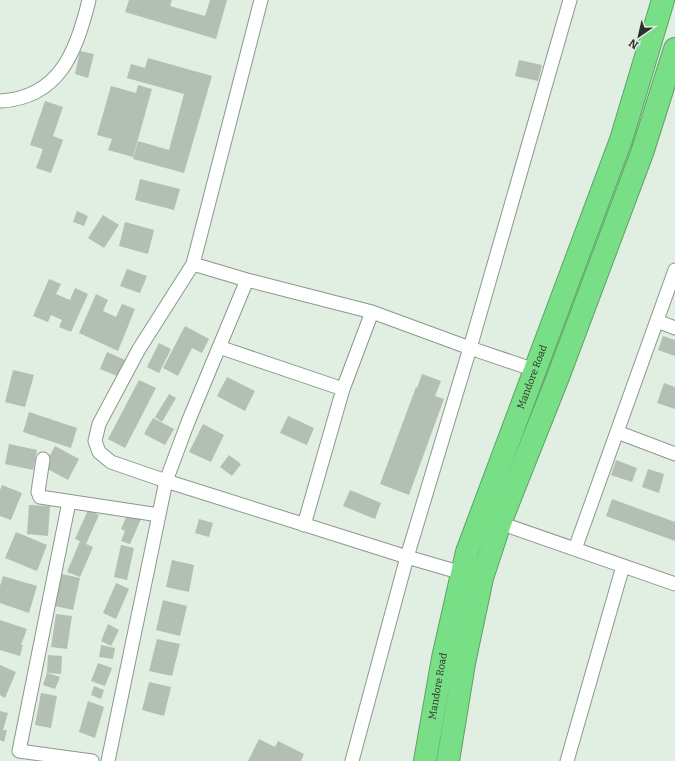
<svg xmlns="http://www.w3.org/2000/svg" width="675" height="761" viewBox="0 0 675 761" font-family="Bitter,serif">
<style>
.building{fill:#b2bfb2}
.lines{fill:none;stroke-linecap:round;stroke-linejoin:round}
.street-casing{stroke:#8b988c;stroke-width:15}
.highway-casing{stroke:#5da267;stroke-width:24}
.street{stroke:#fff;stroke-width:13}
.highway{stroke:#78df87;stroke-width:22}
.labels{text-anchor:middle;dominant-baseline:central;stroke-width:4;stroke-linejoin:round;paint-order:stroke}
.street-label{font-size:10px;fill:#2b302b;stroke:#e1eee2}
</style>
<rect width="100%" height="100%" fill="#e1eee2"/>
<path class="building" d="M 129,0 L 172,0 L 170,6 L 205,16 L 210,0 L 227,0 L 216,39 L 125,12 Z
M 80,51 L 94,54 L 88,78 L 75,74 Z
M 148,58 L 212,76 L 184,173 L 133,159 L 138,141 L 169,150 L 184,94 L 127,78 L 131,64 L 145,68 Z
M 519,60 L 542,65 L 538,81 L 515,76 Z
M 138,85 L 152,89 L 133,157 L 108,150 L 112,139 L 97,135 L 111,86 L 136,93 Z
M 45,101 L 63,107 L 53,136 L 63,140 L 51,173 L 36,168 L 43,149 L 30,145 Z
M 140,179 L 180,189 L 174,210 L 135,200 Z
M 77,211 L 88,216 L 84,226 L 73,222 Z
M 103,215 L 119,225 L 104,248 L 88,238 Z
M 125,222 L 154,230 L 148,254 L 119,246 Z
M 127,269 L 147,276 L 140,293 L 120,286 Z
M 49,279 L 61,284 L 56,294 L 70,300 L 75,288 L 88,294 L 71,332 L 59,327 L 62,320 L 51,315 L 48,322 L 33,316 Z
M 96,294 L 108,300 L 103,311 L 116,317 L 122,304 L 135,309 L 118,351 L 79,333 Z
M 185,326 L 209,339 L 202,353 L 192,348 L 178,376 L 163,368 Z
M 663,336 L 675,340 L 675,356 L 658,350 Z
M 159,343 L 171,349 L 159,373 L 147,367 Z
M 107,352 L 125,360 L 117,376 L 100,369 Z
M 13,370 L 34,375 L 25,407 L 5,402 Z
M 422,374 L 441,381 L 435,396 L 444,399 L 409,495 L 380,484 L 416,387 L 417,388 Z
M 227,377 L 255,391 L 245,411 L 217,396 Z
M 139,380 L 156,388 L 125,448 L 108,439 Z
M 664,383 L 675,387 L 675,409 L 657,403 Z
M 169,394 L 176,398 L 162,422 L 155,417 Z
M 29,412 L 77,428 L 71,448 L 23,432 Z
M 288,416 L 314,428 L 307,445 L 280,433 Z
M 153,418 L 174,429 L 165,445 L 144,434 Z
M 203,424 L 224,435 L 211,462 L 189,452 Z
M 9,444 L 37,450 L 33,470 L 5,464 Z
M 55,446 L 79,459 L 68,480 L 44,467 Z
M 229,455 L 241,464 L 232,476 L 220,467 Z
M 616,460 L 637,468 L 632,482 L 611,475 Z
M 648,469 L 664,474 L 659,493 L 642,487 Z
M 2,485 L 22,493 L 11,520 L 0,516 L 0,490 Z
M 350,490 L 381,503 L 375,519 L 343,506 Z
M 612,499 L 675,522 L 675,541 L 606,516 Z
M 29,505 L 50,506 L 48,536 L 27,534 Z
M 88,510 L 99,515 L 86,544 L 93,547 L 80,577 L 67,572 L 80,541 L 75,539 Z
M 129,511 L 142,517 L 130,544 L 121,541 L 125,531 L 121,529 Z
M 199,519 L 213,523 L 209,537 L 195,533 Z
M 16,532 L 47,545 L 37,571 L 5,558 Z
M 121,545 L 134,548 L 127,580 L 114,577 Z
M 172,560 L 194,565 L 189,592 L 166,587 Z
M 62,574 L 80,578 L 73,610 L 55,606 Z
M 3,576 L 37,586 L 29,613 L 0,603 L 0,586 Z
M 116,583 L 129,589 L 116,619 L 103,613 Z
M 163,600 L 187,606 L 180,636 L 156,630 Z
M 56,614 L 72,616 L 67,649 L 51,647 Z
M 0,620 L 27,629 L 21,645 L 23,645 L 20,656 L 0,650 Z
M 108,624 L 119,630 L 111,646 L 101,641 Z
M 157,639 L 180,644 L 172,676 L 149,671 Z
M 101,645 L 115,648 L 113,659 L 99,657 Z
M 48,655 L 62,656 L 61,674 L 47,673 L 60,677 L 55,689 L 43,685 L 47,673 Z
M 98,663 L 112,668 L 105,686 L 91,681 Z
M 0,665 L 16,672 L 5,698 L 0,695 Z
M 149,682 L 171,687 L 164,716 L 142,710 Z
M 94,686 L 104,690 L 101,699 L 91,695 Z
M 41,693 L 57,696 L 51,728 L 35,725 Z
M 88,701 L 104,707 L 95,738 L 79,732 Z
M 0,711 L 8,713 L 3,730 L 7,730 L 4,742 L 0,740 Z
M 259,739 L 275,747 L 278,741 L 304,754 L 301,761 L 248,761 Z"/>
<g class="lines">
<g class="street-casing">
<path id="street" d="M 261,0 L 193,264 L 247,280 L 372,312 L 470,348 L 535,370
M 0,101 C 60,98 77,50 89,0
M 193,264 L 139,349 L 99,424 L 95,441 L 99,452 L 111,462 L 166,481 L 407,557 L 469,575
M 657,321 L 675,328
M 219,347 L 343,389
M 617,432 L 675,454
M 43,459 L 38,492 L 40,497 L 159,515
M 69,502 L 19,751 L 92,761
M 500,523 L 675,584
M 304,525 L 343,389 L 372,312
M 575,549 L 675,270
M 108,761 L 166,481 L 188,422 L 247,280
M 352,761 L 407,557 L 470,348 L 570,0
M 567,761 L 623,566"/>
</g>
<g class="highway-casing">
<g id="highway">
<path id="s1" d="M 425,761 L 443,658 L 467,552 L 621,140 L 663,0"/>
<path d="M 448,761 L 464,663 L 482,578 L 500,523 L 558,377 L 642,153 L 675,49"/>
</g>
</g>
<use href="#street" class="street"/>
<use href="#highway" class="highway"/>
</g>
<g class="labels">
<g class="street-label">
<text stroke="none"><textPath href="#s1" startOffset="400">Mandore Road</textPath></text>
<text stroke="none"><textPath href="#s1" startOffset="76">Mandore Road</textPath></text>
</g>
</g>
<g transform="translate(639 36) rotate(214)" stroke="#e1eee2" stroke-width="3" paint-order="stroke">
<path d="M0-3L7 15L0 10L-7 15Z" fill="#2b302b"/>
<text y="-6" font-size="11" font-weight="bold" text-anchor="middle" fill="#2b302b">N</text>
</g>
</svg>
